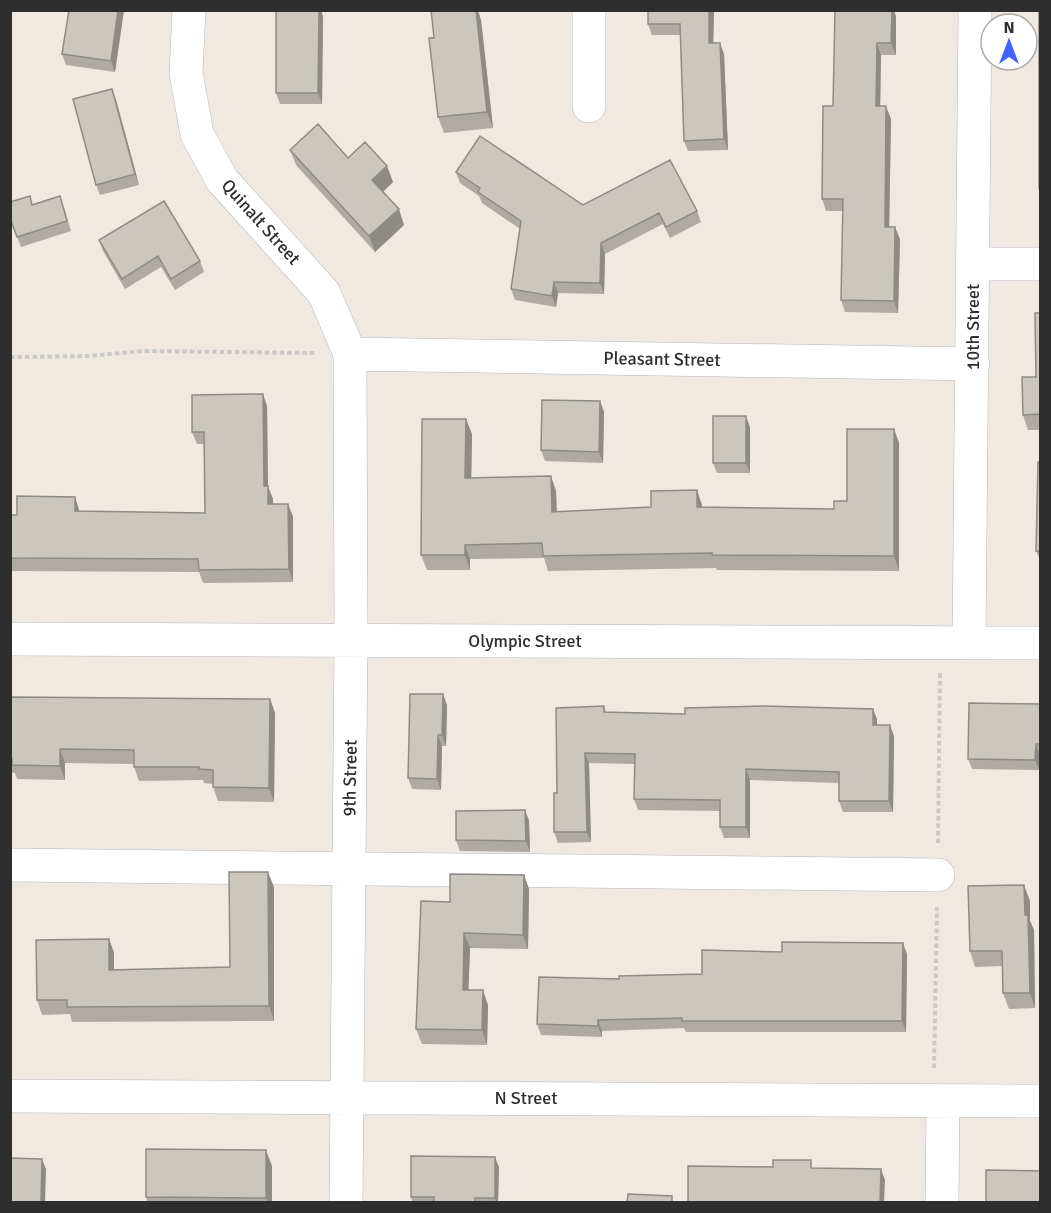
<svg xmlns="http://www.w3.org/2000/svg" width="1051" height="1213" viewBox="0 0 1051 1213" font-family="Signika,sans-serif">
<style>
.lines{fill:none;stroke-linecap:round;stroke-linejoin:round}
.minor-casing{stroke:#b4b7c1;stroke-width:34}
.path{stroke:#c9c9c9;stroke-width:4;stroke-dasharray:4.5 3;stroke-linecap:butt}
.minor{stroke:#fff;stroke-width:33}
.wall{fill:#afaba4}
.shaded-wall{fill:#8e8b86}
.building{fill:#cbc7bf;stroke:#8e8b86;stroke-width:1.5}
.labels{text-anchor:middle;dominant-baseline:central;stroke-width:4.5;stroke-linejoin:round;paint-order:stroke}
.street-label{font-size:18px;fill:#2e2e2e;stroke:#fff}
</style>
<rect width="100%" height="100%" fill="#efe9e1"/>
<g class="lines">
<g class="minor-casing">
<path id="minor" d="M 189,10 L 186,73 L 197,134 L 222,180 L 324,293 L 350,354 L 351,640 L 346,1202
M 589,106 L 589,10
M 973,264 L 1040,264
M 350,354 L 973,364
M 10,639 L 1040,643
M 969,643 L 975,10
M 10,865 L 938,875
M 10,1096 L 1040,1101
M 942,1202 L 943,1101"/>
</g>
<path class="path" d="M 10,357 L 89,356 L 142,351 L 316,353
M 938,843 L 940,673
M 934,1068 L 937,907"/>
<use href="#minor" class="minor"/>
</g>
<path class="wall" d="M 124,10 L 115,72 L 66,65 L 62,54 Z
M 276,10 L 321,10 L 323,17 L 322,104 L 280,104 L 276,93 Z
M 714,10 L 713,43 L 724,54 L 728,150 L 688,151 L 684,141 L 680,35 L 652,35 L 648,24 Z
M 835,10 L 894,10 L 896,17 L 896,55 L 881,55 L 880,106 L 891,119 L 889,227 L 900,239 L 898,313 L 845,312 L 841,300 L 843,211 L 826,211 L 822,199 L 833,106 Z
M 481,20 L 493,128 L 444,133 L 438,117 L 434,38 Z
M 112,89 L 116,100 L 139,185 L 100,195 L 96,185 Z
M 290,150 L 348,158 L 393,182 L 383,192 L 404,225 L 375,252 L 296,165 Z
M 456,172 L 583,205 L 697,211 L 701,222 L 670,238 L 663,224 L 605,254 L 604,294 L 558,293 L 556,307 L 515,300 L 511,289 L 520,229 L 482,203 L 479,196 L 460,183 Z
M 64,207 L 71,231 L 21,247 L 10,218 Z
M 99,240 L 200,261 L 204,272 L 175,290 L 161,267 L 125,289 L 103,251 Z
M 1041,313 L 1041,430 L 1028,430 L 1023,415 L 1036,377 Z
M 600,401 L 604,412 L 603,463 L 545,461 L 541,450 Z
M 267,406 L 268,487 L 273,499 L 273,504 L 288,504 L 293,517 L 293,582 L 203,583 L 199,572 L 10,571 L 10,515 L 17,515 L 75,497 L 79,511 L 205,513 L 204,444 L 197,444 L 192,432 Z
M 750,427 L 750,473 L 717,473 L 713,463 Z
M 894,429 L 899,443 L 899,571 L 717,570 L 716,568 L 548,571 L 544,558 L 470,559 L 470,570 L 427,570 L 421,555 L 472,434 L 471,478 L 556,491 L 557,512 L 702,505 L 702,507 L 834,509 L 847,501 Z
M 1041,462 L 1041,562 L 1036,551 Z
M 10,697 L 270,699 L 275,713 L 274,802 L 218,801 L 213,787 L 213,784 L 204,783 L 203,780 L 139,781 L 134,767 L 134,764 L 65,763 L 65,780 L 17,779 L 15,773 L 10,773 Z
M 1041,704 L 1041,755 L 1040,755 L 1039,770 L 972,769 L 968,759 Z
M 447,705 L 446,746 L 442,746 L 441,790 L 412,789 L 408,778 Z
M 604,706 L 606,712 L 877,719 L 877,725 L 894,736 L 893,812 L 843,812 L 839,801 L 839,783 L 750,780 L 750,838 L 724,838 L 720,827 L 720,811 L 638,810 L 634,799 L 635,764 L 589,763 L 591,842 L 558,843 L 554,832 L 557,793 Z
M 525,810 L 529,821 L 530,852 L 460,851 L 456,840 Z
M 524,875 L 529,889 L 528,949 L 470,948 L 468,990 L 488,1005 L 487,1045 L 422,1044 L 416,1029 L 450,902 Z
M 274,887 L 274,1021 L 72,1022 L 70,1014 L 42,1015 L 37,1000 L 109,939 L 114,953 L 114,970 L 230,967 Z
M 1030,901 L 1030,921 L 1034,930 L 1035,1008 L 1009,1009 L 1003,993 L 1002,966 L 975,967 L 970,951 Z
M 907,954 L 906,1032 L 686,1032 L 684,1028 L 602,1031 L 602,1037 L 541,1035 L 537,1024 L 619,979 L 702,974 Z
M 272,1166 L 272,1203 L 148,1203 L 146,1197 Z
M 499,1167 L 498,1203 L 413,1203 L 411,1197 Z"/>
<path class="shaded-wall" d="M 118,10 L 124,10 L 115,72 L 111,61 Z
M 319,10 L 321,10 L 323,17 L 322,104 L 318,93 Z
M 476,10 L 478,10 L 481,20 L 493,128 L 487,112 Z
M 709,10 L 714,10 L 713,54 L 709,43 Z
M 892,10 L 894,10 L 896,17 L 896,55 L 891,43 Z
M 720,43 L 724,54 L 728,150 L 724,139 Z
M 877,43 L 881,55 L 880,118 L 876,106 Z
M 112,89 L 116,100 L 139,185 L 135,174 Z
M 886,106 L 891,119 L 889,239 L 885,227 Z
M 387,166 L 393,182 L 378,196 L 372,180 Z
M 399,209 L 404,225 L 375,252 L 369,236 Z
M 895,227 L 900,239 L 898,313 L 894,301 Z
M 601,243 L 605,254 L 604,294 L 600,283 Z
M 554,282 L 558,293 L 556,307 L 552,296 Z
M 263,394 L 267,406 L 268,487 L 273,499 L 273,517 L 268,504 L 264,486 Z
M 600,401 L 604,412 L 603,463 L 599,452 Z
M 746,416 L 750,427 L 750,473 L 746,463 Z
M 466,419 L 472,434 L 471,493 L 465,478 Z
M 894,429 L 899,443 L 899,571 L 894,556 Z
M 551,476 L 556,491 L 557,527 L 552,512 Z
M 697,490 L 702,505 L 702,522 L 697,507 Z
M 75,497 L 79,510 L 79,524 L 75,511 Z
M 288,504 L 293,517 L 293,582 L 289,569 Z
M 465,545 L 470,559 L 470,570 L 465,555 Z
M 443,694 L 447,705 L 446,746 L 442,735 Z
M 270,699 L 275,713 L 274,802 L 269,788 Z
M 873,709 L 877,719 L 877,736 L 873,725 Z
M 890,725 L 894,736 L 893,812 L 889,801 Z
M 438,735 L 442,746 L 441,790 L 437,779 Z
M 1036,744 L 1040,755 L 1039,770 L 1035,760 Z
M 60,749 L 65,763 L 65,780 L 60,766 Z
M 585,753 L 589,763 L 591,842 L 587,832 Z
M 746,769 L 750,780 L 750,838 L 746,827 Z
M 525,810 L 529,821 L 530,852 L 526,841 Z
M 268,872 L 274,887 L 274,1021 L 269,1006 Z
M 524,875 L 529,889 L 528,949 L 523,935 Z
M 1024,885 L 1030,901 L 1030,921 L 1034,930 L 1035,1008 L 1030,993 Z
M 464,933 L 470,948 L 468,1004 L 463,990 Z
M 109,939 L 114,953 L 114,985 L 109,970 Z
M 903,943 L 907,954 L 906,1032 L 902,1021 Z
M 483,990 L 488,1005 L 487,1045 L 482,1030 Z
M 598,1020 L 602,1031 L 602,1037 L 598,1026 Z
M 266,1150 L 272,1166 L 272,1203 L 268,1203 L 266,1198 Z
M 495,1157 L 499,1167 L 498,1203 L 496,1203 L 495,1198 Z
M 42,1159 L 46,1169 L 45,1203 L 41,1202 Z
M 881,1169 L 885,1180 L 884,1203 L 880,1203 Z"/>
<path class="building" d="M 69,10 L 118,10 L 111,61 L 62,54 Z
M 276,10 L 319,10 L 318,93 L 276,93 Z
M 431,10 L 476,10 L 487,112 L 438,117 L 429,38 L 434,38 Z
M 648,10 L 709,10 L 709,43 L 720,43 L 724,139 L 684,141 L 680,24 L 648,24 Z
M 835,10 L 892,10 L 891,43 L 877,43 L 876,106 L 886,106 L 885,227 L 895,227 L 894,301 L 841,300 L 843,199 L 822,199 L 823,106 L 833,106 Z
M 1039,10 L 1041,10 L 1041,188 L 1039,188 Z
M 112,89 L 135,174 L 96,185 L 73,99 Z
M 318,124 L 348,158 L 365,142 L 387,166 L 372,180 L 399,209 L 369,236 L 290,150 Z
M 480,136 L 583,205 L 670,160 L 697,211 L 666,227 L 659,213 L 601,243 L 600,283 L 554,282 L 552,296 L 511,289 L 521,221 L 478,192 L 480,188 L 456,172 Z
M 30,196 L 32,205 L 60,196 L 67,221 L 17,237 L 10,218 L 10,202 Z
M 164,201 L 200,261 L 171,279 L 158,256 L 122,279 L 99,240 Z
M 1035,313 L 1041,313 L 1041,414 L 1023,415 L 1022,377 L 1036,377 Z
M 263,394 L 264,486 L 268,486 L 268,504 L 288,504 L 289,569 L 199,570 L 198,559 L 10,558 L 10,515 L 17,515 L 17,496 L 75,497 L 75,511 L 205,513 L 204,432 L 192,432 L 192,395 Z
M 542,400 L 600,401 L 599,452 L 541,450 Z
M 713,416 L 746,416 L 746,463 L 713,463 Z
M 422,419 L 466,419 L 465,478 L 551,476 L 552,512 L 651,507 L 651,491 L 697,490 L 697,507 L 834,509 L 834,501 L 847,501 L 847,429 L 894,429 L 894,556 L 712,555 L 712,553 L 543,556 L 542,543 L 465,545 L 465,555 L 421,555 Z
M 1038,462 L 1041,462 L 1041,551 L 1036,551 Z
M 410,694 L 443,694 L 442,735 L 438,735 L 437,779 L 408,778 Z
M 10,697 L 270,699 L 269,788 L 213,787 L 213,770 L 199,769 L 199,767 L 134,767 L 134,750 L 60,749 L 60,766 L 12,765 L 12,759 L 10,759 Z
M 969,703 L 1041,704 L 1041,744 L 1036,744 L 1035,760 L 968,759 Z
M 604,706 L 604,712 L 685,714 L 685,708 L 764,706 L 873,709 L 873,725 L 890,725 L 889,801 L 839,801 L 839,772 L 746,769 L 746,827 L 720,827 L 720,800 L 634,799 L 635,754 L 585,753 L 587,832 L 554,832 L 554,793 L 557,793 L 556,708 Z
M 525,810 L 526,841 L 456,840 L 456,811 Z
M 229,872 L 268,872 L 269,1006 L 67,1007 L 67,1000 L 37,1000 L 36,940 L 109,939 L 109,970 L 230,967 Z
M 450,874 L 524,875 L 523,935 L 464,933 L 463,990 L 483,990 L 482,1030 L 416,1029 L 421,901 L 450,902 Z
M 1024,885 L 1025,915 L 1028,915 L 1030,993 L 1003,993 L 1002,951 L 970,951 L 968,886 Z
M 782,942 L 903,943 L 902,1021 L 682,1021 L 682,1018 L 598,1020 L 598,1026 L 537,1024 L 539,977 L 619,979 L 619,976 L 702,974 L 702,950 L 782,952 Z
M 146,1149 L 266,1150 L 266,1198 L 146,1197 Z
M 411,1156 L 495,1157 L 495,1198 L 475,1198 L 475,1203 L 434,1203 L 434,1197 L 411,1197 Z
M 10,1158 L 42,1159 L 41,1202 L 10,1202 Z
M 773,1160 L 811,1160 L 811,1168 L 881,1169 L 880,1203 L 688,1203 L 688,1166 L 773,1167 Z
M 986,1170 L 1041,1171 L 1041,1203 L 986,1203 Z
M 628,1194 L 672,1196 L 672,1203 L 627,1203 Z"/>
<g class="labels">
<g class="street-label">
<text transform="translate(261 222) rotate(48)">Quinalt Street</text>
<text transform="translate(973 327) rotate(-90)">10th Street</text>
<text transform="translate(662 359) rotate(1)">Pleasant Street</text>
<text x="525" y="641">Olympic Street</text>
<text transform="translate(350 778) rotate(-89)">9th Street</text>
<text x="526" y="1098">N Street</text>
</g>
</g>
<rect width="1051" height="1213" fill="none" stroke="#2e2e2e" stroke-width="24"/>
<g transform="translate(1009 42)"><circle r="28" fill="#ffffff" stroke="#ababab" stroke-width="1.5"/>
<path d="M0-4.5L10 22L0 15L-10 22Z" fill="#4264fb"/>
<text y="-9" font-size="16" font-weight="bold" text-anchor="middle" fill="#2e2e2e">N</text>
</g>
</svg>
